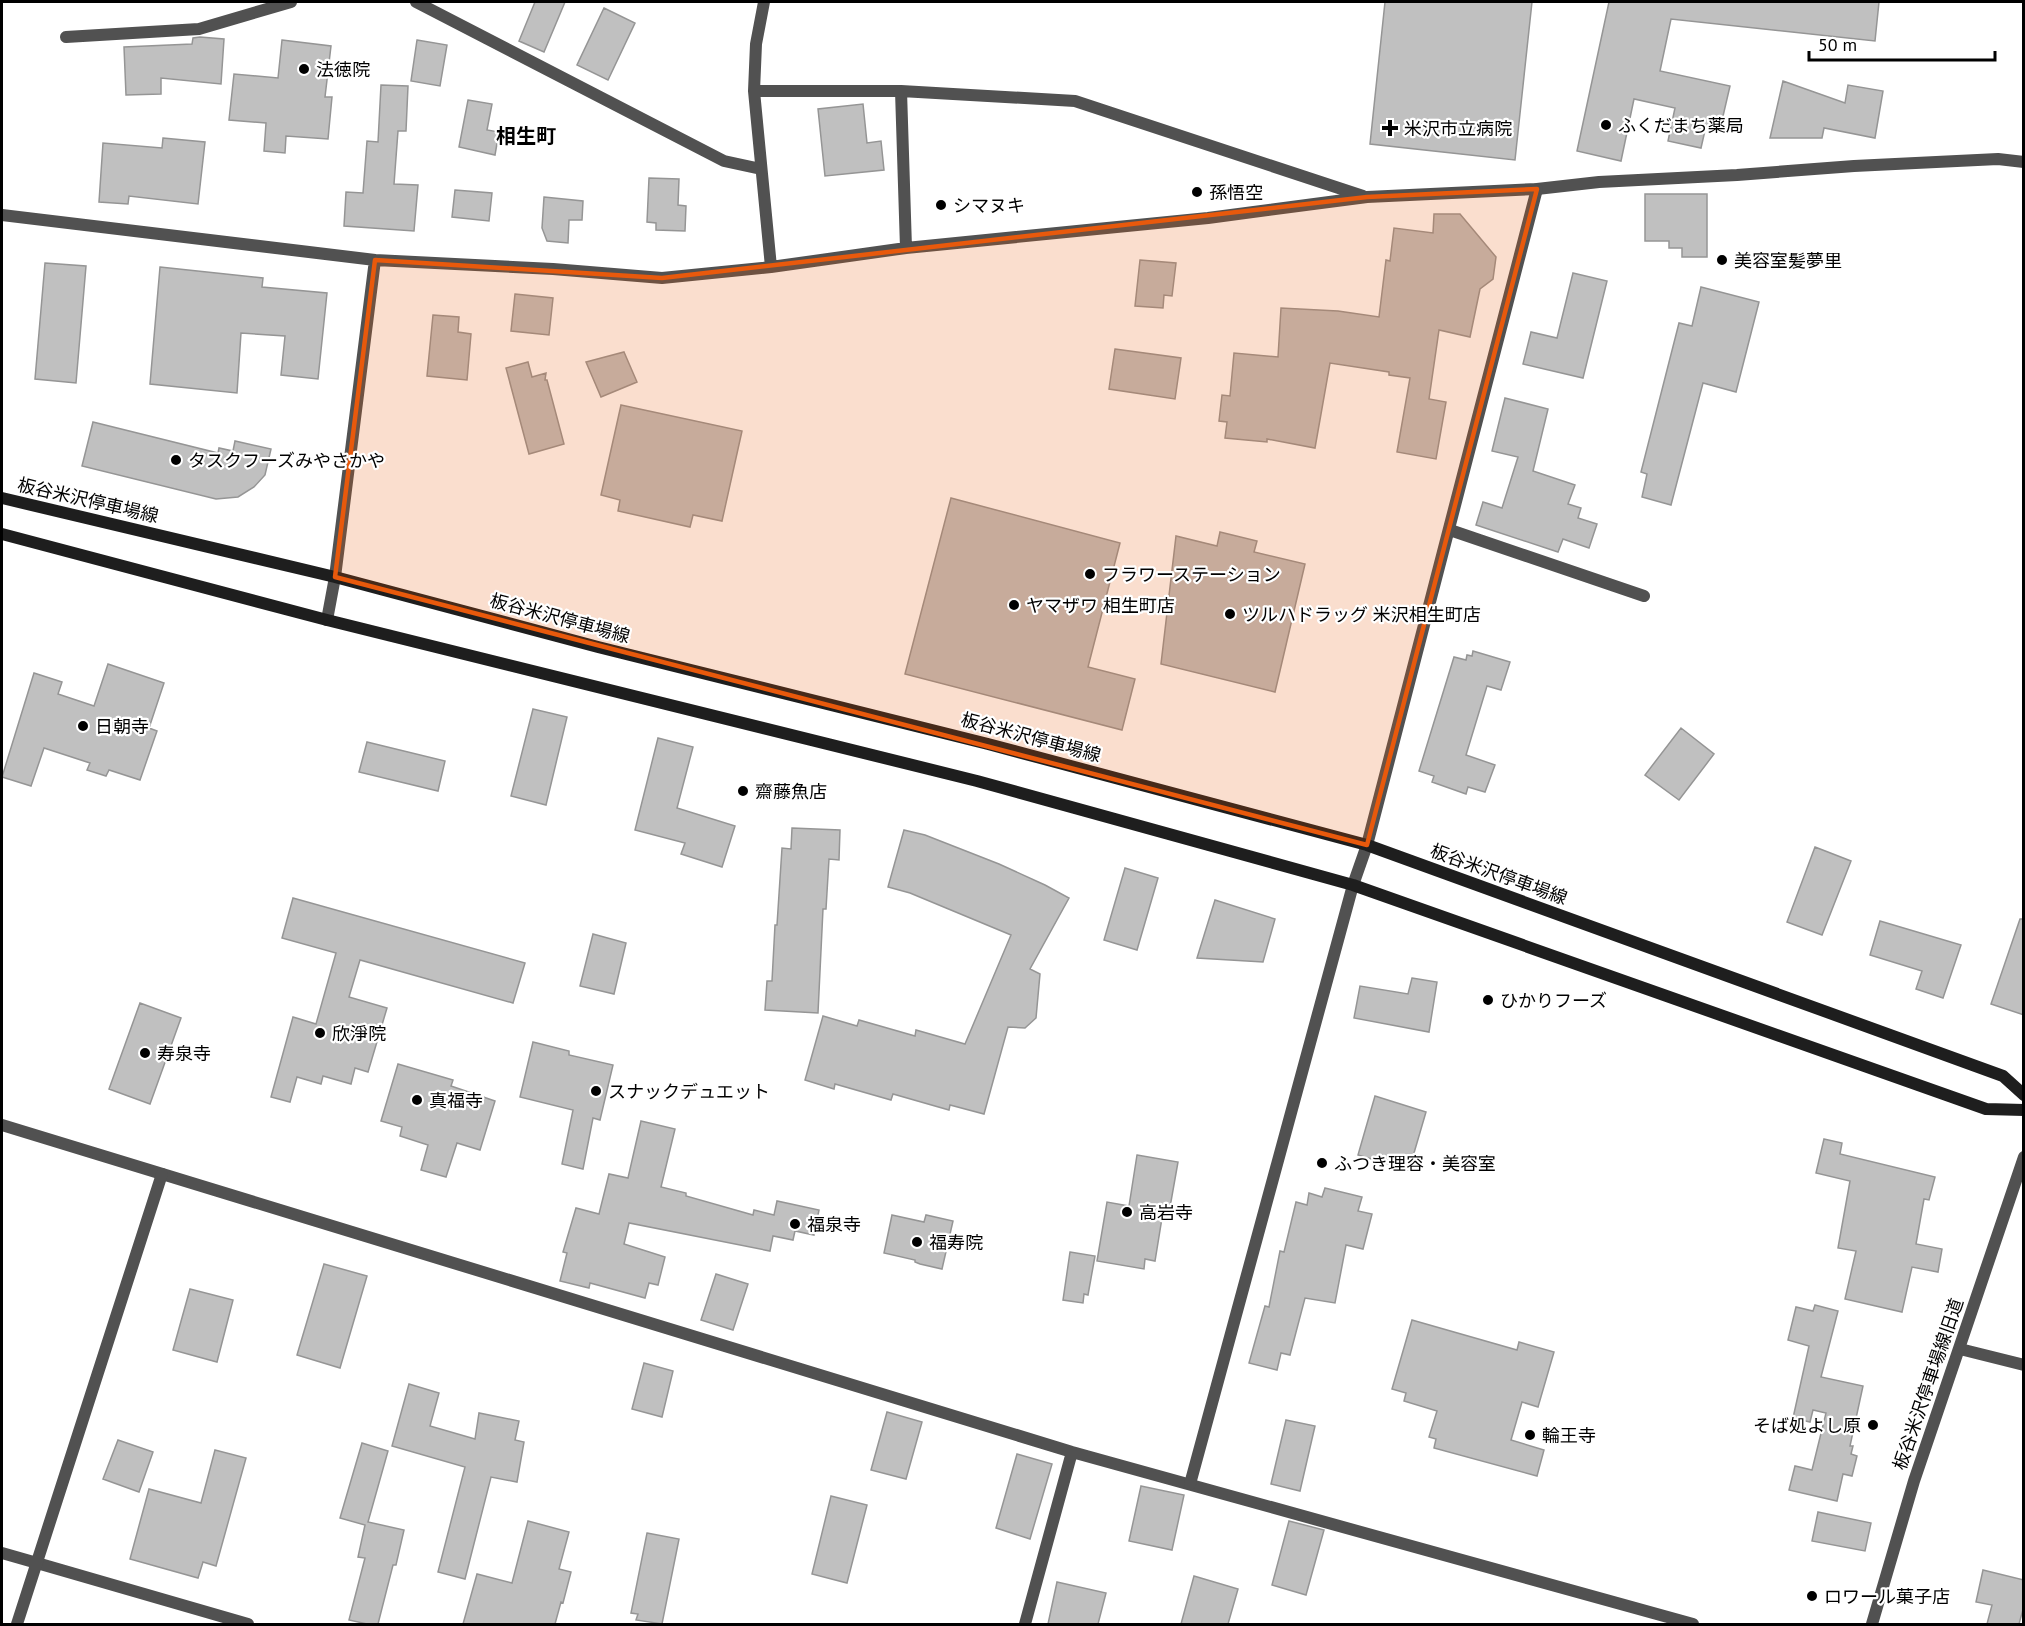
<svg xmlns="http://www.w3.org/2000/svg" width="2025" height="1626" viewBox="0 0 2025 1626" font-family="'PT Sans','Noto Sans JP',sans-serif">
<style>
.building{fill:#c0c0c0;stroke:#959595;stroke-width:1.5}
.lines{fill:none;stroke-linecap:round;stroke-linejoin:round}
.minor{stroke:#515151;stroke-width:12}
.tertiary{stroke:#515151;stroke-width:12}
.secondary{stroke:#1e1e1e;stroke-width:12}
.marked{fill:#e8590c;fill-opacity:0.2;stroke:#e8590c;stroke-width:4.5;stroke-linejoin:round}
.poi-dot{fill:#000;stroke:#fff;stroke-width:2}
.labels{text-anchor:middle;dominant-baseline:central;stroke-width:4.5;stroke-linejoin:round;paint-order:stroke}
.poi-label{font-size:18px;fill:#000;stroke:#fff;text-anchor:start}
.street-label{font-size:18px;fill:#000;stroke:#fff}
.neighbourhood-label{font-size:20px;font-weight:bold;fill:#000;stroke:#fff}
</style>
<rect width="100%" height="100%" fill="#fff"/>
<path class="building" d="M 535,2 L 565,2 L 544,52 L 519,41 Z
M 1385,2 L 1532,2 L 1515,160 L 1370,144 Z
M 1609,2 L 1879,2 L 1875,41 L 1671,19 L 1660,71 L 1730,86 L 1720,129 L 1706,126 L 1701,148 L 1668,141 L 1675,108 L 1634,99 L 1621,161 L 1577,151 Z
M 604,8 L 635,23 L 608,80 L 577,65 Z
M 200,37 L 224,39 L 221,84 L 161,78 L 161,94 L 126,95 L 124,47 L 192,44 L 193,38 Z
M 282,40 L 331,46 L 325,97 L 332,97 L 328,139 L 286,136 L 285,153 L 264,151 L 266,123 L 229,120 L 234,74 L 278,78 Z
M 417,40 L 447,45 L 440,86 L 411,81 Z
M 1783,81 L 1845,103 L 1848,85 L 1883,91 L 1875,138 L 1824,128 L 1822,138 L 1770,138 Z
M 381,85 L 408,86 L 406,131 L 398,131 L 394,184 L 418,185 L 414,231 L 344,226 L 346,192 L 363,193 L 367,141 L 378,142 Z
M 468,100 L 492,104 L 487,130 L 499,132 L 495,155 L 459,147 Z
M 863,104 L 867,143 L 881,141 L 884,170 L 825,176 L 818,109 Z
M 163,138 L 205,142 L 198,204 L 129,196 L 128,204 L 99,202 L 103,143 L 162,148 Z
M 649,178 L 679,179 L 678,205 L 686,206 L 685,231 L 656,230 L 656,223 L 647,222 Z
M 455,190 L 492,193 L 489,221 L 452,217 Z
M 1645,194 L 1707,194 L 1707,257 L 1682,257 L 1682,248 L 1669,248 L 1669,241 L 1645,241 Z
M 544,197 L 583,201 L 582,220 L 569,220 L 568,243 L 547,241 L 542,228 Z
M 1434,214 L 1460,214 L 1496,257 L 1493,279 L 1480,289 L 1470,337 L 1439,330 L 1429,399 L 1446,402 L 1436,459 L 1397,452 L 1410,378 L 1389,375 L 1389,372 L 1330,363 L 1315,448 L 1267,439 L 1267,442 L 1225,438 L 1227,422 L 1219,421 L 1222,395 L 1230,396 L 1234,353 L 1278,357 L 1281,308 L 1338,311 L 1379,317 L 1386,260 L 1390,261 L 1394,228 L 1433,233 Z
M 1140,260 L 1176,263 L 1172,296 L 1164,295 L 1163,308 L 1135,306 Z
M 45,263 L 86,266 L 76,383 L 35,379 Z
M 160,267 L 263,278 L 262,287 L 327,293 L 318,379 L 281,375 L 285,336 L 241,333 L 237,393 L 150,384 Z
M 1573,273 L 1607,281 L 1583,378 L 1523,364 L 1531,332 L 1557,338 Z
M 1701,287 L 1759,302 L 1736,392 L 1703,383 L 1671,505 L 1642,497 L 1647,474 L 1641,472 L 1679,323 L 1692,326 Z
M 515,294 L 553,298 L 549,335 L 511,331 Z
M 433,315 L 459,317 L 458,332 L 471,334 L 467,380 L 427,376 Z
M 1115,349 L 1181,358 L 1175,399 L 1109,389 Z
M 624,352 L 637,382 L 601,397 L 586,362 Z
M 528,362 L 532,377 L 546,373 L 545,380 L 547,380 L 564,444 L 529,454 L 506,368 Z
M 1505,398 L 1548,409 L 1533,471 L 1575,485 L 1568,504 L 1581,508 L 1578,518 L 1597,524 L 1589,548 L 1563,539 L 1558,552 L 1476,525 L 1483,502 L 1502,508 L 1518,457 L 1492,451 Z
M 621,405 L 742,431 L 722,521 L 693,515 L 690,527 L 618,511 L 620,500 L 601,495 Z
M 93,422 L 218,453 L 219,448 L 233,451 L 235,441 L 271,449 L 265,475 L 254,487 L 238,497 L 216,499 L 82,466 Z
M 951,498 L 1120,543 L 1088,667 L 1135,679 L 1122,730 L 905,674 Z
M 1220,532 L 1257,541 L 1254,552 L 1305,564 L 1275,692 L 1161,664 L 1176,536 L 1217,546 Z
M 1473,651 L 1510,662 L 1501,690 L 1487,686 L 1466,755 L 1495,765 L 1485,792 L 1468,787 L 1466,794 L 1432,782 L 1434,776 L 1419,771 L 1454,657 L 1466,660 L 1467,655 L 1472,656 Z
M 108,664 L 164,683 L 149,728 L 157,731 L 140,780 L 109,770 L 106,776 L 87,770 L 90,763 L 44,748 L 31,786 L 2,777 L 34,673 L 62,682 L 58,694 L 94,706 Z
M 533,709 L 567,717 L 546,805 L 511,796 Z
M 1681,728 L 1714,754 L 1679,800 L 1645,775 Z
M 658,738 L 693,747 L 677,808 L 735,826 L 722,867 L 681,854 L 685,843 L 635,830 Z
M 367,742 L 445,761 L 438,791 L 359,772 Z
M 792,828 L 840,830 L 839,860 L 829,859 L 826,909 L 823,909 L 818,1013 L 765,1010 L 767,981 L 772,981 L 775,925 L 777,925 L 782,848 L 791,849 Z
M 904,830 L 925,835 L 999,864 L 1045,885 L 1069,898 L 1030,969 L 1040,974 L 1036,1018 L 1025,1028 L 1008,1027 L 984,1114 L 950,1105 L 949,1110 L 893,1094 L 891,1100 L 835,1084 L 834,1089 L 805,1080 L 823,1016 L 857,1026 L 859,1020 L 915,1036 L 916,1030 L 965,1044 L 1011,935 L 910,893 L 888,887 Z
M 1815,847 L 1851,861 L 1822,935 L 1787,922 Z
M 1125,868 L 1158,878 L 1137,950 L 1104,940 Z
M 293,898 L 525,963 L 513,1003 L 360,960 L 349,997 L 387,1008 L 368,1072 L 355,1068 L 351,1084 L 323,1076 L 321,1084 L 297,1077 L 290,1102 L 271,1097 L 293,1017 L 316,1024 L 336,953 L 282,938 Z
M 1215,900 L 1275,919 L 1263,962 L 1197,958 Z
M 2020,919 L 2024,919 L 2024,1015 L 1991,1004 Z
M 1880,921 L 1961,945 L 1943,998 L 1916,989 L 1922,971 L 1870,955 Z
M 593,934 L 626,943 L 614,994 L 580,986 Z
M 1412,978 L 1437,982 L 1429,1032 L 1354,1018 L 1360,986 L 1408,994 Z
M 140,1003 L 181,1018 L 150,1104 L 109,1089 Z
M 533,1042 L 569,1051 L 569,1055 L 613,1065 L 600,1120 L 593,1118 L 583,1169 L 562,1164 L 573,1110 L 520,1097 Z
M 398,1064 L 453,1080 L 451,1086 L 495,1101 L 480,1150 L 457,1143 L 446,1177 L 421,1170 L 428,1145 L 400,1136 L 402,1127 L 381,1121 Z
M 1375,1096 L 1426,1112 L 1409,1170 L 1358,1155 Z
M 641,1121 L 675,1129 L 661,1187 L 686,1193 L 686,1196 L 753,1215 L 754,1210 L 774,1215 L 777,1201 L 819,1210 L 814,1235 L 795,1231 L 793,1240 L 773,1236 L 770,1251 L 629,1223 L 624,1244 L 665,1257 L 658,1285 L 649,1283 L 645,1298 L 590,1283 L 589,1288 L 560,1281 L 567,1253 L 563,1252 L 576,1208 L 599,1214 L 609,1174 L 628,1178 Z
M 1824,1139 L 1842,1143 L 1840,1154 L 1935,1177 L 1929,1200 L 1924,1199 L 1916,1244 L 1942,1249 L 1938,1272 L 1912,1267 L 1902,1312 L 1845,1299 L 1856,1251 L 1838,1248 L 1850,1181 L 1816,1173 Z
M 1137,1155 L 1178,1162 L 1169,1213 L 1163,1212 L 1155,1261 L 1145,1259 L 1144,1269 L 1097,1261 L 1107,1202 L 1129,1206 Z
M 1325,1188 L 1362,1197 L 1358,1211 L 1372,1214 L 1363,1249 L 1346,1245 L 1335,1303 L 1305,1298 L 1290,1355 L 1281,1353 L 1277,1370 L 1249,1363 L 1265,1306 L 1269,1307 L 1280,1251 L 1284,1252 L 1296,1202 L 1307,1205 L 1309,1193 L 1322,1197 Z
M 892,1215 L 924,1222 L 926,1215 L 953,1221 L 942,1269 L 920,1264 L 915,1262 L 915,1260 L 884,1253 Z
M 1070,1252 L 1095,1256 L 1088,1295 L 1084,1294 L 1083,1303 L 1063,1300 Z
M 324,1264 L 367,1276 L 340,1368 L 297,1355 Z
M 716,1274 L 748,1284 L 733,1330 L 701,1320 Z
M 190,1289 L 233,1300 L 217,1362 L 173,1350 Z
M 1815,1305 L 1838,1311 L 1821,1377 L 1863,1386 L 1850,1446 L 1853,1446 L 1851,1454 L 1857,1456 L 1852,1476 L 1843,1474 L 1837,1501 L 1789,1490 L 1795,1466 L 1812,1470 L 1826,1413 L 1813,1410 L 1810,1422 L 1793,1418 L 1809,1346 L 1788,1340 L 1796,1307 L 1813,1311 Z
M 1412,1320 L 1517,1350 L 1519,1342 L 1554,1352 L 1538,1407 L 1522,1402 L 1511,1440 L 1544,1450 L 1537,1476 L 1434,1448 L 1436,1439 L 1429,1437 L 1437,1411 L 1404,1401 L 1406,1393 L 1392,1389 Z
M 644,1363 L 673,1371 L 662,1417 L 632,1409 Z
M 409,1384 L 439,1393 L 430,1426 L 475,1439 L 479,1413 L 519,1421 L 515,1440 L 524,1442 L 517,1482 L 491,1477 L 465,1579 L 438,1572 L 465,1467 L 392,1446 Z
M 887,1412 L 922,1422 L 906,1479 L 871,1470 Z
M 1286,1420 L 1315,1426 L 1300,1491 L 1271,1484 Z
M 118,1440 L 153,1452 L 139,1492 L 103,1479 Z
M 362,1443 L 388,1451 L 368,1522 L 404,1530 L 396,1565 L 393,1565 L 378,1624 L 367,1624 L 349,1620 L 365,1558 L 358,1557 L 365,1525 L 340,1518 Z
M 215,1450 L 246,1458 L 216,1566 L 203,1562 L 198,1578 L 130,1559 L 149,1489 L 201,1503 Z
M 1017,1454 L 1052,1464 L 1030,1539 L 996,1528 Z
M 1141,1486 L 1184,1495 L 1172,1550 L 1129,1541 Z
M 831,1496 L 867,1505 L 847,1583 L 812,1574 Z
M 1818,1512 L 1871,1523 L 1865,1551 L 1812,1541 Z
M 528,1521 L 569,1532 L 559,1569 L 571,1572 L 563,1603 L 561,1602 L 555,1624 L 463,1624 L 477,1574 L 512,1583 Z
M 1289,1521 L 1324,1530 L 1306,1595 L 1272,1585 Z
M 647,1533 L 679,1539 L 662,1624 L 636,1620 L 638,1614 L 631,1613 Z
M 1983,1570 L 2024,1580 L 2024,1606 L 2019,1624 L 1987,1624 L 1992,1605 L 1976,1602 Z
M 1194,1576 L 1238,1589 L 1228,1624 L 1181,1624 Z
M 1057,1582 L 1106,1593 L 1098,1624 L 1048,1624 Z"/>
<g class="lines">
<path class="minor" d="M 416,2 L 724,161 L 761,169
M 764,2 L 756,44 L 754,91 L 771,267
M 66,37 L 199,29 L 291,2
M 754,91 L 901,91 L 906,248
M 901,91 L 1075,101 L 1363,196
M 2,215 L 375,260 L 553,269 L 662,278 L 771,267 L 906,248 L 1208,218 L 1367,197 L 1537,189 L 1599,182 L 1737,175 L 1854,166 L 1998,159 L 2024,162
M 1450,530 L 1644,596
M 327,620 L 335,577 L 375,260
M 2,1125 L 1072,1452 L 1693,1624
M 1960,1349 L 2024,1365
M 37,1563 L 248,1624
M 1025,1624 L 1072,1452"/>
<path class="tertiary" d="M 1190,1484 L 1353,885 L 1367,845 L 1537,189
M 2,1553 L 37,1563
M 17,1624 L 162,1174
M 1872,1624 L 1914,1481 L 2024,1157"/>
<path class="secondary" d="M 2,498 L 335,577 L 598,647 L 988,744 L 1367,845 L 2003,1076 L 2024,1095
M 2,534 L 327,620 L 977,781 L 1353,885 L 1986,1109 L 2024,1110"/>
</g>
<path class="marked" d="M 1537,189 L 1367,845 L 335,577 L 375,260 L 662,278 L 1367,197 Z"/>
<g class="poi-dot">
<circle cx="304" cy="69" r="6"/>
<circle cx="1606" cy="125" r="6"/>
<path d="M1387 119h6v6h6v6h-6v6h-6v-6h-6v-6h6z"/>
<circle cx="1197" cy="192" r="6"/>
<circle cx="941" cy="205" r="6"/>
<circle cx="1722" cy="260" r="6"/>
<circle cx="176" cy="460" r="6"/>
<circle cx="1090" cy="574" r="6"/>
<circle cx="1014" cy="605" r="6"/>
<circle cx="1230" cy="614" r="6"/>
<circle cx="83" cy="726" r="6"/>
<circle cx="743" cy="791" r="6"/>
<circle cx="1488" cy="1000" r="6"/>
<circle cx="320" cy="1033" r="6"/>
<circle cx="145" cy="1053" r="6"/>
<circle cx="596" cy="1091" r="6"/>
<circle cx="417" cy="1100" r="6"/>
<circle cx="1322" cy="1163" r="6"/>
<circle cx="1127" cy="1212" r="6"/>
<circle cx="795" cy="1224" r="6"/>
<circle cx="917" cy="1242" r="6"/>
<circle cx="1873" cy="1425" r="6"/>
<circle cx="1530" cy="1435" r="6"/>
<circle cx="1812" cy="1596" r="6"/>
</g>
<g class="labels">
<g class="poi-label">
<text x="316" y="69">法徳院</text>
<text x="1618" y="125">ふくだまち薬局</text>
<text x="1404" y="128">米沢市立病院</text>
<text x="1209" y="192">孫悟空</text>
<text x="953" y="205">シマヌキ</text>
<text x="1734" y="260">美容室髪夢里</text>
<text x="188" y="460">タスクフーズみやさかや</text>
<text x="1102" y="574">フラワーステーション</text>
<text x="1026" y="605">ヤマザワ 相生町店</text>
<text x="1242" y="614">ツルハドラッグ 米沢相生町店</text>
<text x="95" y="726">日朝寺</text>
<text x="755" y="791">齋藤魚店</text>
<text x="1500" y="1000">ひかりフーズ</text>
<text x="332" y="1033">欣淨院</text>
<text x="157" y="1053">寿泉寺</text>
<text x="608" y="1091">スナックデュエット</text>
<text x="429" y="1100">真福寺</text>
<text x="1334" y="1163">ふつき理容・美容室</text>
<text x="1139" y="1212">高岩寺</text>
<text x="807" y="1224">福泉寺</text>
<text x="929" y="1242">福寿院</text>
<text x="1861" y="1425" text-anchor="end">そば処よし原</text>
<text x="1542" y="1435">輪王寺</text>
<text x="1824" y="1596">ロワール菓子店</text>
</g>
<g class="street-label">
<text transform="translate(88 500) rotate(13)">板谷米沢停車場線</text>
<text transform="translate(560 618) rotate(15)">板谷米沢停車場線</text>
<text transform="translate(1031 737) rotate(15)">板谷米沢停車場線</text>
<text transform="translate(1499 874) rotate(20)">板谷米沢停車場線</text>
<text transform="translate(1928 1384) rotate(-71)">板谷米沢停車場線旧道</text>
</g>
<g class="neighbourhood-label">
<text x="526" y="136">相生町</text>
</g>
</g>
<rect width="2025" height="1626" fill="none" stroke="#000000" stroke-width="6"/>
<path d="M1809 51v9h186v-9" fill="none" stroke="#000000" stroke-width="3"/>
<text x="1818" y="51" font-size="18" fill="#000000" stroke="#ffffff" stroke-width="4.5" paint-order="stroke">50 m</text>
</svg>
